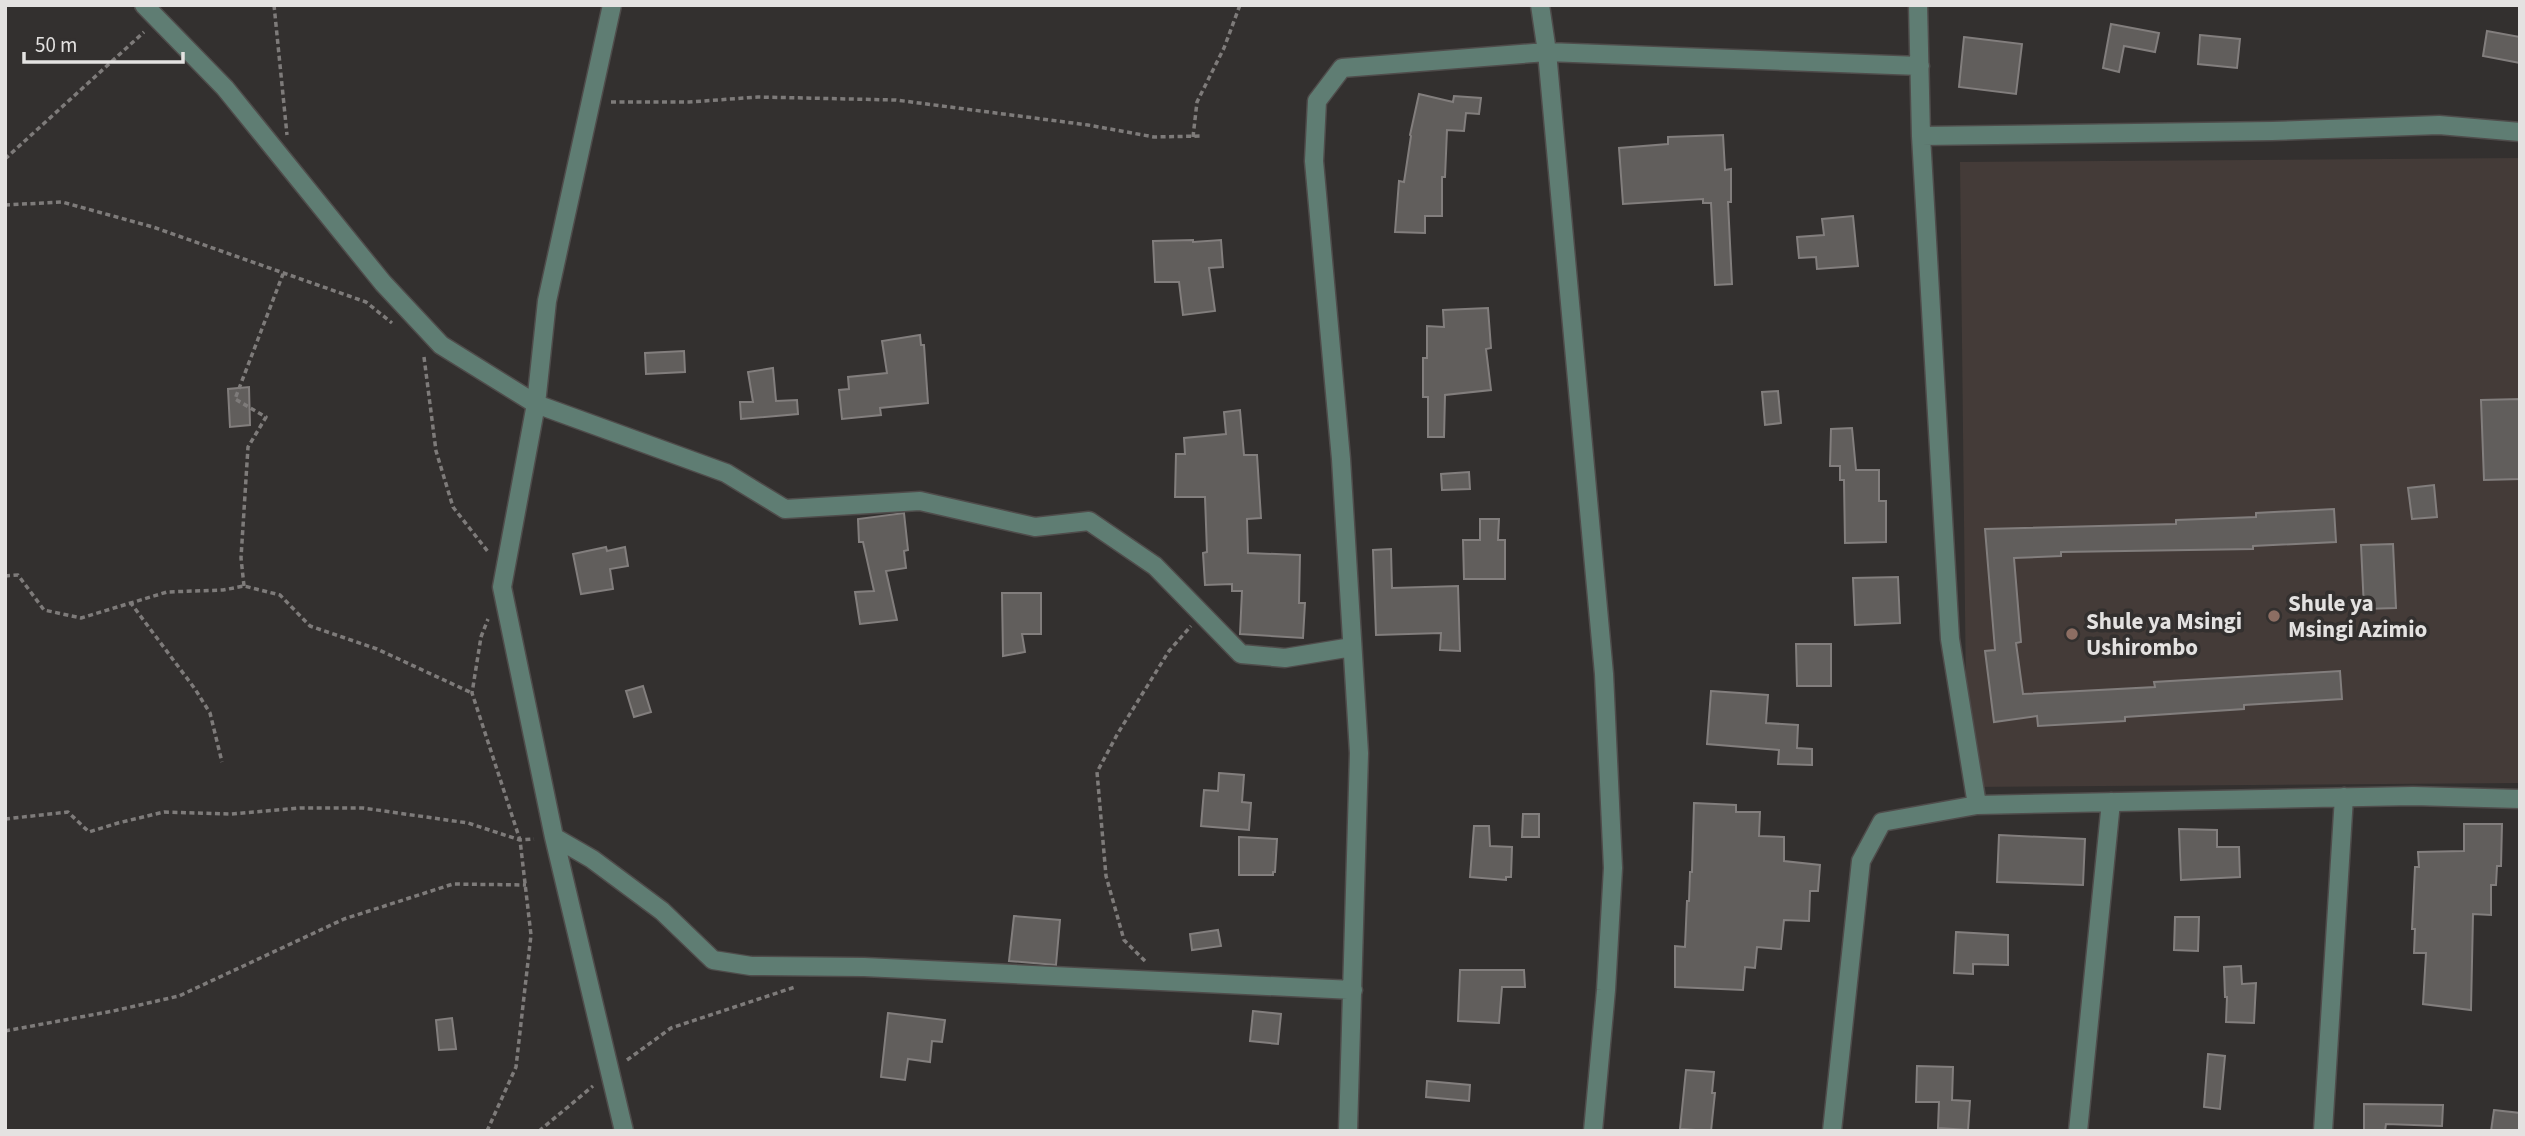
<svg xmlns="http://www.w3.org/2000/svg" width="2525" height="1136" viewBox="0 0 2525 1136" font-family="'Source Sans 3',sans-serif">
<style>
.built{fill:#443b38}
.building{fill:#615e5c;stroke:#827e7d;stroke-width:2}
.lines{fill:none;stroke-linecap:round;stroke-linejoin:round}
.minor-casing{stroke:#4f4c4b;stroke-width:21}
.path{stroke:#7e7b7a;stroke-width:3.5;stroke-dasharray:5 3.5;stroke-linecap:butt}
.minor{stroke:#5f7d73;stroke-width:18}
.education-dot{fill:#8d6e63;stroke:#33302f;stroke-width:2.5}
.labels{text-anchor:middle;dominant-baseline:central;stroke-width:7;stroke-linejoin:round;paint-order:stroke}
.poi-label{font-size:23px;font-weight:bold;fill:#e4e2e1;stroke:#33302f;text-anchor:start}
</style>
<rect width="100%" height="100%" fill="#33302f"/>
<path class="built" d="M 2520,158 L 2520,783 L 1967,787 L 1960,162 Z"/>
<path class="building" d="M 2111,24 L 2159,33 L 2155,52 L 2124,46 L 2119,72 L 2103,68 Z
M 2487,31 L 2520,37 L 2520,63 L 2483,56 Z
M 2200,35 L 2240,39 L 2237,68 L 2198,64 Z
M 1964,37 L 2022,44 L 2016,94 L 1959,87 Z
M 1419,94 L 1453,102 L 1454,96 L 1481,98 L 1479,114 L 1466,113 L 1464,131 L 1447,130 L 1445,177 L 1442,177 L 1442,216 L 1425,216 L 1425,233 L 1395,232 L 1399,181 L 1404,182 L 1411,136 L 1410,135 Z
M 1723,135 L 1725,170 L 1731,169 L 1731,202 L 1728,202 L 1732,284 L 1715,285 L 1711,203 L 1703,203 L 1703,199 L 1623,204 L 1619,148 L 1668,144 L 1668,137 Z
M 1853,216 L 1858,266 L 1817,269 L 1816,257 L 1799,258 L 1797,237 L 1824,235 L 1822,219 Z
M 1193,240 L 1193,242 L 1221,240 L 1223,267 L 1209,268 L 1215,311 L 1183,315 L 1179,282 L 1155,282 L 1153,241 Z
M 1488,308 L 1491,348 L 1486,349 L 1491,390 L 1445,395 L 1444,437 L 1428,437 L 1428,397 L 1423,397 L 1423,358 L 1427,358 L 1427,326 L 1444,327 L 1443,310 Z
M 920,335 L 921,345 L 924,345 L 928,403 L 880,408 L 881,415 L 842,419 L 839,390 L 849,389 L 848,377 L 887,373 L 882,341 Z
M 684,351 L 685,372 L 646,374 L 645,353 Z
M 773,368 L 776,401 L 797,400 L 798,414 L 741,419 L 740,402 L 753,402 L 748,372 Z
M 249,387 L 250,425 L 230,427 L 228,389 Z
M 1778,391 L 1781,423 L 1765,425 L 1762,392 Z
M 2520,399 L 2520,479 L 2484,480 L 2481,400 Z
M 1240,410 L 1244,455 L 1257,455 L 1261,518 L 1247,519 L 1248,553 L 1300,555 L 1299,603 L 1305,603 L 1303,638 L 1240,634 L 1242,591 L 1232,591 L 1232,584 L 1205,585 L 1203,553 L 1207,552 L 1205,497 L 1175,497 L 1176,454 L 1185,454 L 1184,438 L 1226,434 L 1224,412 Z
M 1852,428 L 1856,470 L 1879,470 L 1879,501 L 1886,501 L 1886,542 L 1845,543 L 1844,480 L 1840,480 L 1840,466 L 1830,466 L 1831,429 Z
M 1469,472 L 1470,489 L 1442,490 L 1441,474 Z
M 2434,485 L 2437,517 L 2412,519 L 2408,488 Z
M 2334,509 L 2336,542 L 2253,546 L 2253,549 L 2061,552 L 2061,556 L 2014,558 L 2021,642 L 2016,643 L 2023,694 L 2155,687 L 2154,682 L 2340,671 L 2342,699 L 2244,705 L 2244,709 L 2125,717 L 2125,721 L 2038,726 L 2037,716 L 1994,722 L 1985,651 L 1995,650 L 1985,529 L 2176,524 L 2176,520 L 2256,517 L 2256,513 Z
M 904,513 L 908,550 L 904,551 L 906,568 L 886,571 L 897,620 L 860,624 L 855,592 L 874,591 L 863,542 L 859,542 L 858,519 Z
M 1480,519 L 1499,519 L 1498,540 L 1505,540 L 1505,579 L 1464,579 L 1463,540 L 1480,540 Z
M 2393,544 L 2396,608 L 2364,609 L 2361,545 Z
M 606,547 L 607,551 L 625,547 L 628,566 L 610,569 L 613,589 L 581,594 L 573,554 Z
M 1391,549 L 1392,588 L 1458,586 L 1460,651 L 1440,650 L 1441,633 L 1376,635 L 1373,550 Z
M 1898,577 L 1900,623 L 1855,625 L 1853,578 Z
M 1002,593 L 1041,593 L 1041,634 L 1022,634 L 1025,652 L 1003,656 Z
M 1796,644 L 1831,644 L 1831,686 L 1797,686 Z
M 643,686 L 651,712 L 634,717 L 626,691 Z
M 1711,691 L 1768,695 L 1766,723 L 1798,725 L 1797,748 L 1812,749 L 1812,765 L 1778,764 L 1779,750 L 1707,744 Z
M 1219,773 L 1244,775 L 1242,802 L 1251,803 L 1249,830 L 1201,826 L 1204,790 L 1218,791 Z
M 1694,803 L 1736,805 L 1736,812 L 1760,812 L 1759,836 L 1784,837 L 1784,861 L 1820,865 L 1818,891 L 1810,891 L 1809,921 L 1784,920 L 1781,949 L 1757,947 L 1755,968 L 1745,967 L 1743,990 L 1675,987 L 1675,946 L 1685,947 L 1687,901 L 1689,901 L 1690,872 L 1692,872 Z
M 1523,814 L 1539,814 L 1539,837 L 1522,837 Z
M 2464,824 L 2502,824 L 2501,866 L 2497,866 L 2496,885 L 2491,885 L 2491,915 L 2473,914 L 2471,1010 L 2423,1004 L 2426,953 L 2414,953 L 2415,929 L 2412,929 L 2415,867 L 2419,867 L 2418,852 L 2464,851 Z
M 1474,826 L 1489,826 L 1490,846 L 1512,847 L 1511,877 L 1506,877 L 1506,880 L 1470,877 Z
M 2179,829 L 2217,830 L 2217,847 L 2239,847 L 2240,877 L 2181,880 Z
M 1999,835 L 2085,839 L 2083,885 L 1997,882 Z
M 1239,837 L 1277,839 L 1275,872 L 1273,872 L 1273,875 L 1239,875 Z
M 1014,916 L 1060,920 L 1056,965 L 1009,961 Z
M 2175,917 L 2199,917 L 2198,951 L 2174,950 Z
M 1218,930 L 1221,946 L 1192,950 L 1190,934 Z
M 1956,932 L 2008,935 L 2008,965 L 1973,964 L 1973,974 L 1954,973 Z
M 2241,966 L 2242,984 L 2256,983 L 2254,1023 L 2226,1022 L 2227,997 L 2225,997 L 2224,967 Z
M 1460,970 L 1524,970 L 1525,987 L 1502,987 L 1499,1023 L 1458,1021 Z
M 1253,1011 L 1281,1014 L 1278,1044 L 1250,1041 Z
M 888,1013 L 945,1020 L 942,1042 L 932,1041 L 930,1062 L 908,1059 L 905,1080 L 881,1077 Z
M 452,1018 L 456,1049 L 439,1050 L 436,1020 Z
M 2208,1054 L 2225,1056 L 2220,1109 L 2204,1107 Z
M 1917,1066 L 1953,1067 L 1952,1100 L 1970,1101 L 1968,1130 L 1938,1128 L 1939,1102 L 1916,1102 Z
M 1686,1070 L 1714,1072 L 1712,1093 L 1715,1093 L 1711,1131 L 1680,1129 Z
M 1427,1081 L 1470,1085 L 1469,1101 L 1426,1097 Z
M 2364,1104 L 2443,1105 L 2442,1126 L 2386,1124 L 2385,1131 L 2364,1131 Z
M 2494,1110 L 2520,1113 L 2520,1131 L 2491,1131 Z"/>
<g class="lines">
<g class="minor-casing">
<path id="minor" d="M 144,5 L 225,88 L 383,283 L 441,345 L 536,404 L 726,473 L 785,509 L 920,501 L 1035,527 L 1089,521 L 1155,566 L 1241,654 L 1285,658 L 1352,647
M 612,5 L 547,301 L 536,404 L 502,587 L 554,837 L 624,1131
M 1540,5 L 1547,52 L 1604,674 L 1613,868 L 1606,990 L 1593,1131
M 1918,5 L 1921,136 L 1950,639 L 1977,805
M 1921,136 L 2272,131 L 2439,125 L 2520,132
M 554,837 L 592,859 L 662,911 L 713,960 L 751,966 L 864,967 L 1353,990
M 1348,1131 L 1359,753 L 1341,459 L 1314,161 L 1317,101 L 1342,68 L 1547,52 L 1920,66
M 1832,1131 L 1861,861 L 1882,822 L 1977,805 L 2413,796 L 2520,799
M 2078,1131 L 2111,802
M 2323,1131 L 2344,797"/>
</g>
<path class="path" d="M 274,5 L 287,135
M 611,102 L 689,102 L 758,97 L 896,100 L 1088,125 L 1154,137 L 1201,136
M 1193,137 L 1197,102 L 1224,48 L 1240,5
M 5,159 L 144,32
M 5,205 L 62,202 L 153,227 L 366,302 L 392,323
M 424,357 L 436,451 L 453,507 L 489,553
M 5,576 L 18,575 L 44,610 L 81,618 L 167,592 L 223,590 L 244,586 L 280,595 L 310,626 L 377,649 L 472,693
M 244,586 L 241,558 L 248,447 L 266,417 L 235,399 L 283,274
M 130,602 L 195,689 L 210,713 L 222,762
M 5,819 L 68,812 L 89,832 L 118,823 L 164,812 L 231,814 L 300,808 L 363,808 L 468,823 L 520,840 L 534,839
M 1145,961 L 1124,940 L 1106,876 L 1097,772 L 1118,733 L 1169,651 L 1191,626
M 5,1031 L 113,1011 L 179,996 L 344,919 L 453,884 L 526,885
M 627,1060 L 671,1028 L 795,987
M 487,1131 L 516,1067 L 531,935 L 520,840 L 472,693 L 481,637 L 488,619
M 539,1131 L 593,1086"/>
<use href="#minor" class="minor"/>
</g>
<g class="education-dot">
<circle cx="2274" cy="616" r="7"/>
<circle cx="2072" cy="634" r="7"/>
</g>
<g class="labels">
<g class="poi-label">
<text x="2288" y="603">Shule ya<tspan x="2288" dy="26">Msingi Azimio</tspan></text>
<text x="2086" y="621">Shule ya Msingi<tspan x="2086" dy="26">Ushirombo</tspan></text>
</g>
</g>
<rect width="2525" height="1136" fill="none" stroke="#e4e2e1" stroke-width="14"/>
<path d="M24 52v10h159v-10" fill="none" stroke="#e4e2e1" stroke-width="3.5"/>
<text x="35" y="52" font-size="21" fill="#e4e2e1" stroke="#33302f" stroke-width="5" paint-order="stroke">50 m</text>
</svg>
